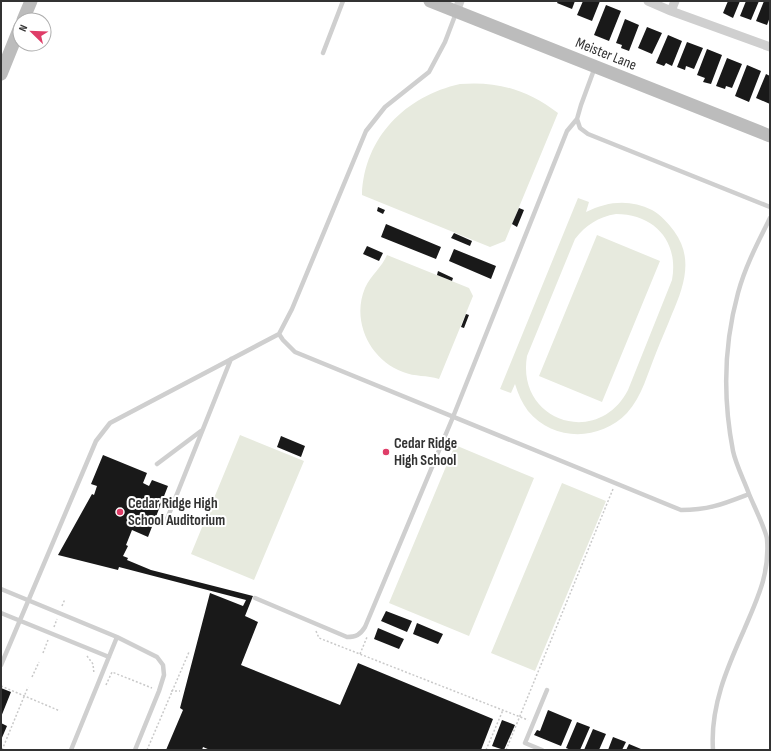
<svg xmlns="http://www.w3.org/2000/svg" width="771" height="751" viewBox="0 0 771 751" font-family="'Sofia Sans Condensed',sans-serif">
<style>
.green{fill:#e7eade;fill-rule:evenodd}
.building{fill:#191919}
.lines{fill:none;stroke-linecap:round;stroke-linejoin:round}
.path{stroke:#c9c9c9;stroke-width:1.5;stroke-dasharray:2 2;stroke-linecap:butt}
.lane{stroke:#cfcfcf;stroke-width:4.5}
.street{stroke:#cfcfcf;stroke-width:9}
.secondary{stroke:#bcbcbc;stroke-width:13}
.poi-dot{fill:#df3d68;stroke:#fff;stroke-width:1.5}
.labels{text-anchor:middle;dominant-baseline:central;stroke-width:4;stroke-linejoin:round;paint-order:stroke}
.street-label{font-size:15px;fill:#323232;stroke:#fff}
.poi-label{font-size:15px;font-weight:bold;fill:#323232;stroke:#fff;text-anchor:start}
</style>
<rect width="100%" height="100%" fill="#fff"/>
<path class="green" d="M 460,84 C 499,81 527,90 558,113 L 505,241 L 490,247 L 362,195 C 364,137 406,96 460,84 Z
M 578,198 L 589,202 L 586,212 C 608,201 630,199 652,210 C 661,215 668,223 674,231 C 694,258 684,286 672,314 C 667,327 661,340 656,353 C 648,372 642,397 627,413 C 600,441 554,442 528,411 C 522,403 518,394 515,384 L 511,393 L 500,389 ZM 616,214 C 655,214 679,242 672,280 L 628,390 C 598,448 516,422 527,356 L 575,239 C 586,225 598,217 616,214 Z
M 597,235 L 660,261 L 602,402 L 539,376 Z
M 387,255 L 469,288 L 473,296 L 439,379 C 427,375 415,377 403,372 C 370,360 351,321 365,288 C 371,275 382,267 387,255 Z
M 240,435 L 304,461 L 254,580 L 191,554 Z
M 455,445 L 534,478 L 469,636 L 389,603 Z
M 562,483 L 606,501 L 535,671 L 491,653 Z"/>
<path class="building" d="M 558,1 L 575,1 L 572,9 L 557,3 Z
M 583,1 L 600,1 L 592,21 L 577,15 Z
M 728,1 L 740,1 L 733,18 L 723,13 Z
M 746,1 L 759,1 L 751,20 L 740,16 Z
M 764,1 L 770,1 L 770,17 L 767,25 L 756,21 Z
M 606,5 L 621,11 L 609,41 L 594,35 Z
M 625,19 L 639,25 L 629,51 L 621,48 L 622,45 L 616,43 Z
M 647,27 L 662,33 L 652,54 L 638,48 Z
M 668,35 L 682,41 L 672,66 L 666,63 L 664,66 L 656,63 Z
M 687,42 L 703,48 L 694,69 L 686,66 L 685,70 L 677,67 Z
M 707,49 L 722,55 L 711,84 L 703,82 L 705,78 L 697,75 Z
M 727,58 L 742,64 L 732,88 L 726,86 L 725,89 L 716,86 Z
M 747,65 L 761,71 L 749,102 L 735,96 Z
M 766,74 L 770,76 L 770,104 L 756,98 Z
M 378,207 L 385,210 L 383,214 L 377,211 Z
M 519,208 L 524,210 L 517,227 L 512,224 Z
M 386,224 L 441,247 L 436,259 L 381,237 Z
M 454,233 L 472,241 L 470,246 L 451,238 Z
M 367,246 L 383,253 L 379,261 L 363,254 Z
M 454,249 L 496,266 L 491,279 L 449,261 Z
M 438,271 L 453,278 L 452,281 L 437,275 Z
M 466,314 L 469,315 L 464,328 L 461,327 Z
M 281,436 L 305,446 L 301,457 L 277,447 Z
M 103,455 L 147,473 L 143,483 L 149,486 L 152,480 L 168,486 L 148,537 L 132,530 L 126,545 L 128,546 L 123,556 L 128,558 L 127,560 L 151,570 L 253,596 L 245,616 L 258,622 L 241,665 L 340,705 L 358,663 L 493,719 L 481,750 L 210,750 L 203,747 L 202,750 L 166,750 L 183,710 L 180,708 L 210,593 L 243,606 L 246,600 L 119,567 L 118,570 L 58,555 L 92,494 L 94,495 L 97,486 L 91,484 Z
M 386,611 L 412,621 L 407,632 L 381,621 Z
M 417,623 L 443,634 L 438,644 L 413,634 Z
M 378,628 L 404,639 L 399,649 L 374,639 Z
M 1,688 L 11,692 L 1,717 Z
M 548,710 L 572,720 L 561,746 L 534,735 L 537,730 L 540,731 Z
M 502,720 L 515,725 L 504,750 L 492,746 Z
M 577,722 L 590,727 L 580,750 L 571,750 L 566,748 Z
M 1,723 L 7,726 L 1,740 Z
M 593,729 L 606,734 L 599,750 L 584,750 Z
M 613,737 L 626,742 L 622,750 L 608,750 Z
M 629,744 L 641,749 L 640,750 L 626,750 Z"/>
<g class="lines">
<path class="path" d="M 62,606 L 65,599
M 54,627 L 57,619
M 316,631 L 319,638 L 528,720
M 43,653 L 48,640
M 360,654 L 367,637
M 87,656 L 93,664 L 94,674
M 32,677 L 39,662
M 106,685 L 112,672 L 152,688
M 1,686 L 60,711
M 171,691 L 180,691
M 2,750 L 28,687
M 147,750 L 189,652
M 486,750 L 503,710
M 506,750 L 613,489"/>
<path class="lane" d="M 323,53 L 343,1
M 595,67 L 581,105 L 577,119 L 580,128 L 588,134 L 770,207
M 279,334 L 283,340 L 295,352 L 681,510 C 709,510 723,504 749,494 C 744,480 736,465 733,451 C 723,399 724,344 738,293 C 745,267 758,242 770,218
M 157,464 L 201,431
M 165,524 L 231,359
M 1,589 L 117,637 L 157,657 L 163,665 L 164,675 L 159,691 L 135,750
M 255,598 L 347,637 C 356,637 360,635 365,627 L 453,417 L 567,131 L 577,119
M 1,613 L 109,657
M 1,665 L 96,441 L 110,423 L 279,334 L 292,309 L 366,131 L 385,107 L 429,72 L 445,42 L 456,13
M 71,750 L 117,637
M 542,750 L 525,743 L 547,690
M 713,750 C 710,707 727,668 744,630 C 757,599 770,574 767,539 C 766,530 753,504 749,494"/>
<path class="street" d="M 648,1 L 671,11 L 770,47
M 671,11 L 675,1
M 456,12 L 460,1"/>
<path class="secondary" d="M 430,1 L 770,136
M 23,20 L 31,1
M 1,74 L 20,27"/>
</g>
<g class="poi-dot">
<circle cx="386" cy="452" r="4"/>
<circle cx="120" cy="512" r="4"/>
</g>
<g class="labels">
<g class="street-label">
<text transform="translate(606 54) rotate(22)">Meister Lane</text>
</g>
<g class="poi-label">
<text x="394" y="443">Cedar Ridge<tspan x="394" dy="17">High School</tspan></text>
<text x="128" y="503">Cedar Ridge High<tspan x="128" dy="17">School Auditorium</tspan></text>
</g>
</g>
<rect width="771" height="751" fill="none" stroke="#323232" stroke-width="4"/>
<g transform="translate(32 32) rotate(293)"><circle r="19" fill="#ffffff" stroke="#adadad"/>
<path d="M0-3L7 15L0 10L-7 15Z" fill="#df3d68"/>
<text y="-6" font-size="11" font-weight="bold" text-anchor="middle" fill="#323232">N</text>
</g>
</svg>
